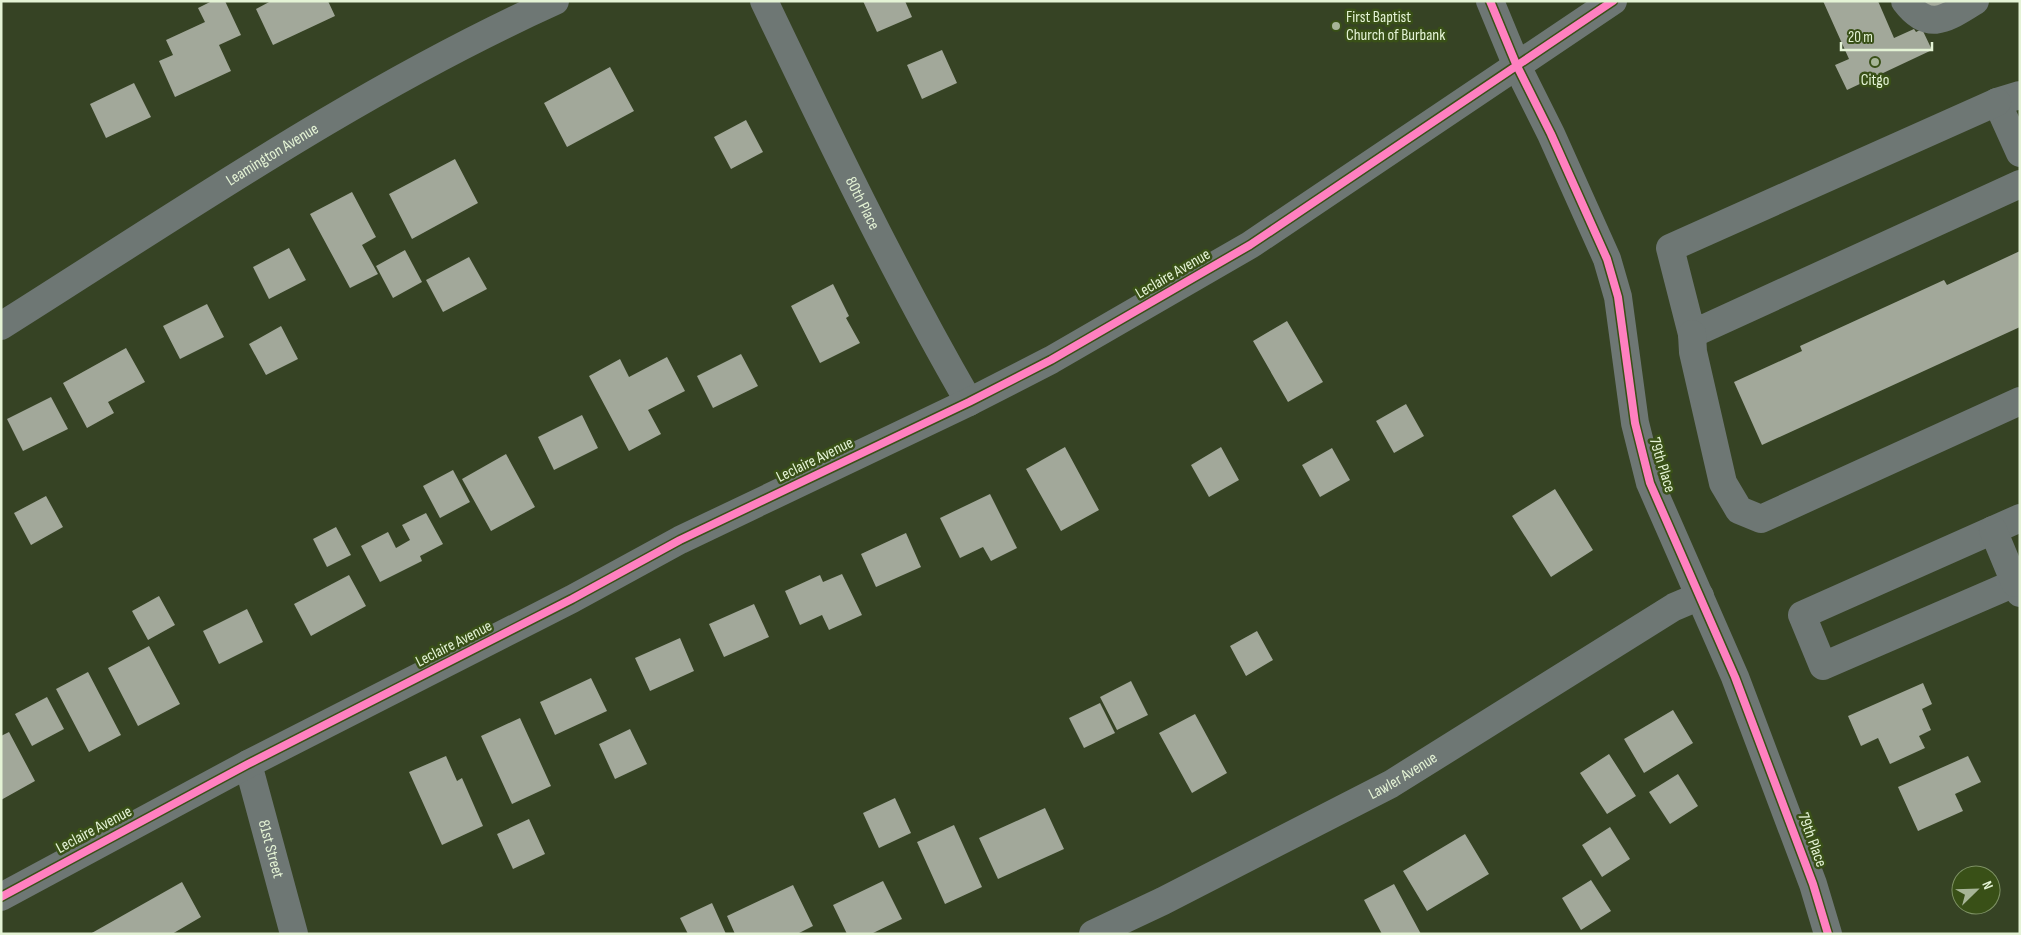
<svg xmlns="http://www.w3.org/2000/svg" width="2021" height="935" viewBox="0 0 2021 935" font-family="'Sofia Sans Condensed',sans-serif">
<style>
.building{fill:#a2a89a}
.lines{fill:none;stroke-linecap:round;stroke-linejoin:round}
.minor{stroke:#6e7774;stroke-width:28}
.cycleway-casing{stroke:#395017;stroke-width:11}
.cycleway{stroke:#ff80c0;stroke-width:8}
.poi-dot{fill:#a7b597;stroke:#395017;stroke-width:2}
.labels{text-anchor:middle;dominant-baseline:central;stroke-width:5;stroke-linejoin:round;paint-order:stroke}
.poi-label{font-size:16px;fill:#e4f3d5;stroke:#395017;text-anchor:start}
.street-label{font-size:16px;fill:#e4f3d5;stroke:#395017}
</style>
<rect width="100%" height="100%" fill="#364324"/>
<path class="building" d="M 212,1 L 225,1 L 241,35 L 219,45 L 231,71 L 175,97 L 159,61 L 173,55 L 166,40 L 205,22 L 198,8 Z
M 271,1 L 328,1 L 335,16 L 273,45 L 256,9 Z
M 863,1 L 905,1 L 912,17 L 877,32 Z
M 1823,1 L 1878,1 L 1894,38 L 1914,29 L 1916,32 L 1922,29 L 1932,50 L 1847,90 L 1835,65 L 1849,59 Z
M 1924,1 L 1960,1 L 1930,16 Z
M 942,50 L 957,83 L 922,99 L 907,65 Z
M 610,67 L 634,111 L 567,147 L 544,103 Z
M 134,83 L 151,117 L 106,138 L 90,104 Z
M 746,120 L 763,152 L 731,169 L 714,137 Z
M 455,159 L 478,203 L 412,239 L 389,194 Z
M 352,192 L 376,237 L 362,245 L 378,274 L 350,288 L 310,214 Z
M 289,248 L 306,280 L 269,299 L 253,267 Z
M 405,250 L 422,282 L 393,298 L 376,266 Z
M 2020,251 L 2020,327 L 1762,445 L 1734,382 L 1802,351 L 1800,346 L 1944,280 L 1947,285 Z
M 469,257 L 487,289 L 443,312 L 426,280 Z
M 833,284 L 849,316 L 846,318 L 860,343 L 820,363 L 791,306 Z
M 207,304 L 224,337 L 180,359 L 163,326 Z
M 1287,321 L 1323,382 L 1288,402 L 1253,341 Z
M 281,326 L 298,359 L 266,375 L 249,344 Z
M 126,348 L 145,382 L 108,402 L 114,413 L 87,428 L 63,383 Z
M 741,354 L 758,386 L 713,408 L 697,376 Z
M 667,357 L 685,391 L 648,410 L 661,434 L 629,451 L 589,376 L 620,359 L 629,377 Z
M 51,397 L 68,429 L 23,451 L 7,419 Z
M 1406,404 L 1424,436 L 1394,453 L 1376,421 Z
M 582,415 L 598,448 L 554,470 L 538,437 Z
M 1065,447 L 1099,510 L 1061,531 L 1026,469 Z
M 1221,447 L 1239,480 L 1209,497 L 1191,465 Z
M 1332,448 L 1350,480 L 1320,497 L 1302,465 Z
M 506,454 L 535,507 L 491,531 L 462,479 Z
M 453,470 L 470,502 L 440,518 L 423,486 Z
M 1555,489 L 1593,550 L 1551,577 L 1512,516 Z
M 990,494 L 1017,548 L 991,561 L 983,547 L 960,558 L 940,518 Z
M 46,496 L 63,527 L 31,545 L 14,513 Z
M 426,513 L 443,544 L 420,556 L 422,561 L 380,582 L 361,546 L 388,532 L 396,548 L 410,540 L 402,525 Z
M 336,527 L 351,555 L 327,567 L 313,539 Z
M 906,533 L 921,567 L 876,587 L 861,554 Z
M 842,574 L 862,615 L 829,630 L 822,615 L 800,625 L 785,591 L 820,575 L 823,582 Z
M 349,575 L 366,606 L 311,636 L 294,604 Z
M 159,596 L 175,625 L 148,640 L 132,611 Z
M 754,604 L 769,637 L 724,657 L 709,624 Z
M 247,609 L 263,642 L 219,664 L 203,631 Z
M 1257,631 L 1273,660 L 1246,676 L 1230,646 Z
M 680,638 L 694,671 L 650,691 L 635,658 Z
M 149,646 L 180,704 L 138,726 L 108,668 Z
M 88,672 L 121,735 L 89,752 L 56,689 Z
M 591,678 L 607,711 L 555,735 L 540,702 Z
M 1131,681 L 1148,715 L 1117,730 L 1100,697 Z
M 1923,683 L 1932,704 L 1922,709 L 1931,730 L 1919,736 L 1925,748 L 1890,764 L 1878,738 L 1861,746 L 1848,716 Z
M 47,697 L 64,729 L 32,746 L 15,714 Z
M 1100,703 L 1115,733 L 1084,748 L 1069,718 Z
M 1673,710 L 1693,743 L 1644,773 L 1624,739 Z
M 1195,714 L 1227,773 L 1192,793 L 1159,733 Z
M 520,718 L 551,786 L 512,804 L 481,736 Z
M 630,729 L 647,764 L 615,779 L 599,744 Z
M 9,732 L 35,781 L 1,800 L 1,736 Z
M 1609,754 L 1636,796 L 1607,814 L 1580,773 Z
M 446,756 L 457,781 L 462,778 L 483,826 L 442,845 L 409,772 Z
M 1968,756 L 1981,782 L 1955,794 L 1963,811 L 1918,831 L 1898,787 Z
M 1678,774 L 1698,806 L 1670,824 L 1649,792 Z
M 895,798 L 911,833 L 879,848 L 863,813 Z
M 1045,808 L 1064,849 L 998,879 L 979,838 Z
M 529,819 L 545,854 L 513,869 L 497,834 Z
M 954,825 L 982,887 L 945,904 L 917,842 Z
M 1610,827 L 1630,859 L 1602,877 L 1582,845 Z
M 1465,834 L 1489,874 L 1427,911 L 1403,871 Z
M 1591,880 L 1611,911 L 1581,930 L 1562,898 Z
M 883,881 L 902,919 L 871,934 L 847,934 L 833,905 Z
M 182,882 L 201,917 L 172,934 L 90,934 Z
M 1394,884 L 1421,934 L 1382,934 L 1364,900 Z
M 793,885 L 813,926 L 797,934 L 735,934 L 727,916 Z
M 712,903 L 726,934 L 688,934 L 680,918 Z"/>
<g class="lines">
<g class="minor">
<path id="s1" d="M 764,1 C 829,137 894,272 969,402"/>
<path d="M 1490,1 L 1516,64 L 1551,134 L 1607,259 L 1618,297 L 1635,423 L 1650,483 L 1735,677 L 1813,884 L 1828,934"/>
<path d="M 1905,1 C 1929,33 1947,18 1975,1"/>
<path d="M 2020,95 L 1997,102 L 2020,153"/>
<path d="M 1997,102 L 1670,248 L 1692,334 L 2020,184"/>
<path id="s2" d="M 1,326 C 182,212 360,89 555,1"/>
<path d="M 1692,334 L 1693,352 L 1723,483 L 1739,510 L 1761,519 L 2020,401"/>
<path d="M 2020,518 L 1802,615 L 1823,666 L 2015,583 L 2020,593"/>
<path d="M 1993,530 L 2015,583"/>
<path id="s3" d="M 248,764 L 294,934"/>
<path d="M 1,897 L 248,764 L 572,599 L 680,540 L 969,402 L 1051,360 L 1250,245 L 1613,1"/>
<path id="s4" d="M 1093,934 L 1163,901 L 1391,784 L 1674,607 L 1700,596"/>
</g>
<g class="cycleway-casing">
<path id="cycleway" d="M 1490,1 L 1516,64 L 1551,134 L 1607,259 L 1618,297 L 1635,423 L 1650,483 L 1735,677 L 1813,884 L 1828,934
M 1,897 L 248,764 L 572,599 L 680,540 L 969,402 L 1051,360 L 1250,245 L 1613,1"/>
</g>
<use href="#cycleway" class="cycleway"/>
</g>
<g class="poi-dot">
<circle cx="1336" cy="26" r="5"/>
<circle cx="1875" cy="62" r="5"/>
</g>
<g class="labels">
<g class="poi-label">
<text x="1346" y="17">First Baptist<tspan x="1346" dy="18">Church of Burbank</tspan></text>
<text x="1875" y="80" text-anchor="middle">Citgo</text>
</g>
<g class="street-label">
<text stroke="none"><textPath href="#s2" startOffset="321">Leamington Avenue</textPath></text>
<text stroke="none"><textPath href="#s1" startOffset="225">80th Place</textPath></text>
<text transform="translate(1173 274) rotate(-30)">Leclaire Avenue</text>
<text transform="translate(815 460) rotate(-26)">Leclaire Avenue</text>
<text transform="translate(1662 465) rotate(73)">79th Place</text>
<text transform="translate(454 644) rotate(-27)">Leclaire Avenue</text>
<text stroke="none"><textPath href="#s4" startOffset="348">Lawler Avenue</textPath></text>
<text transform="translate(94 830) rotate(-28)">Leclaire Avenue</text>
<text transform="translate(1812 840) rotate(70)">79th Place</text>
<text stroke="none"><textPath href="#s3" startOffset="88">81st Street</textPath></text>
</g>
</g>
<rect width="2021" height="935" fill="none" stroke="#e4f3d5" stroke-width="5"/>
<g transform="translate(1976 890) rotate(67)"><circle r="24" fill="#395017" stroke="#7d9163"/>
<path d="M0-4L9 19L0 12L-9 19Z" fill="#a7b597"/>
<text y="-8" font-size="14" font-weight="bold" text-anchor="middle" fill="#e4f3d5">N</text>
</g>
<path d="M1841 42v8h91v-8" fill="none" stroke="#e4f3d5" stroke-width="2.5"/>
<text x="1848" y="42" font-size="15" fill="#e4f3d5" stroke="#395017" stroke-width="4" paint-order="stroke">20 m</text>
</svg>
